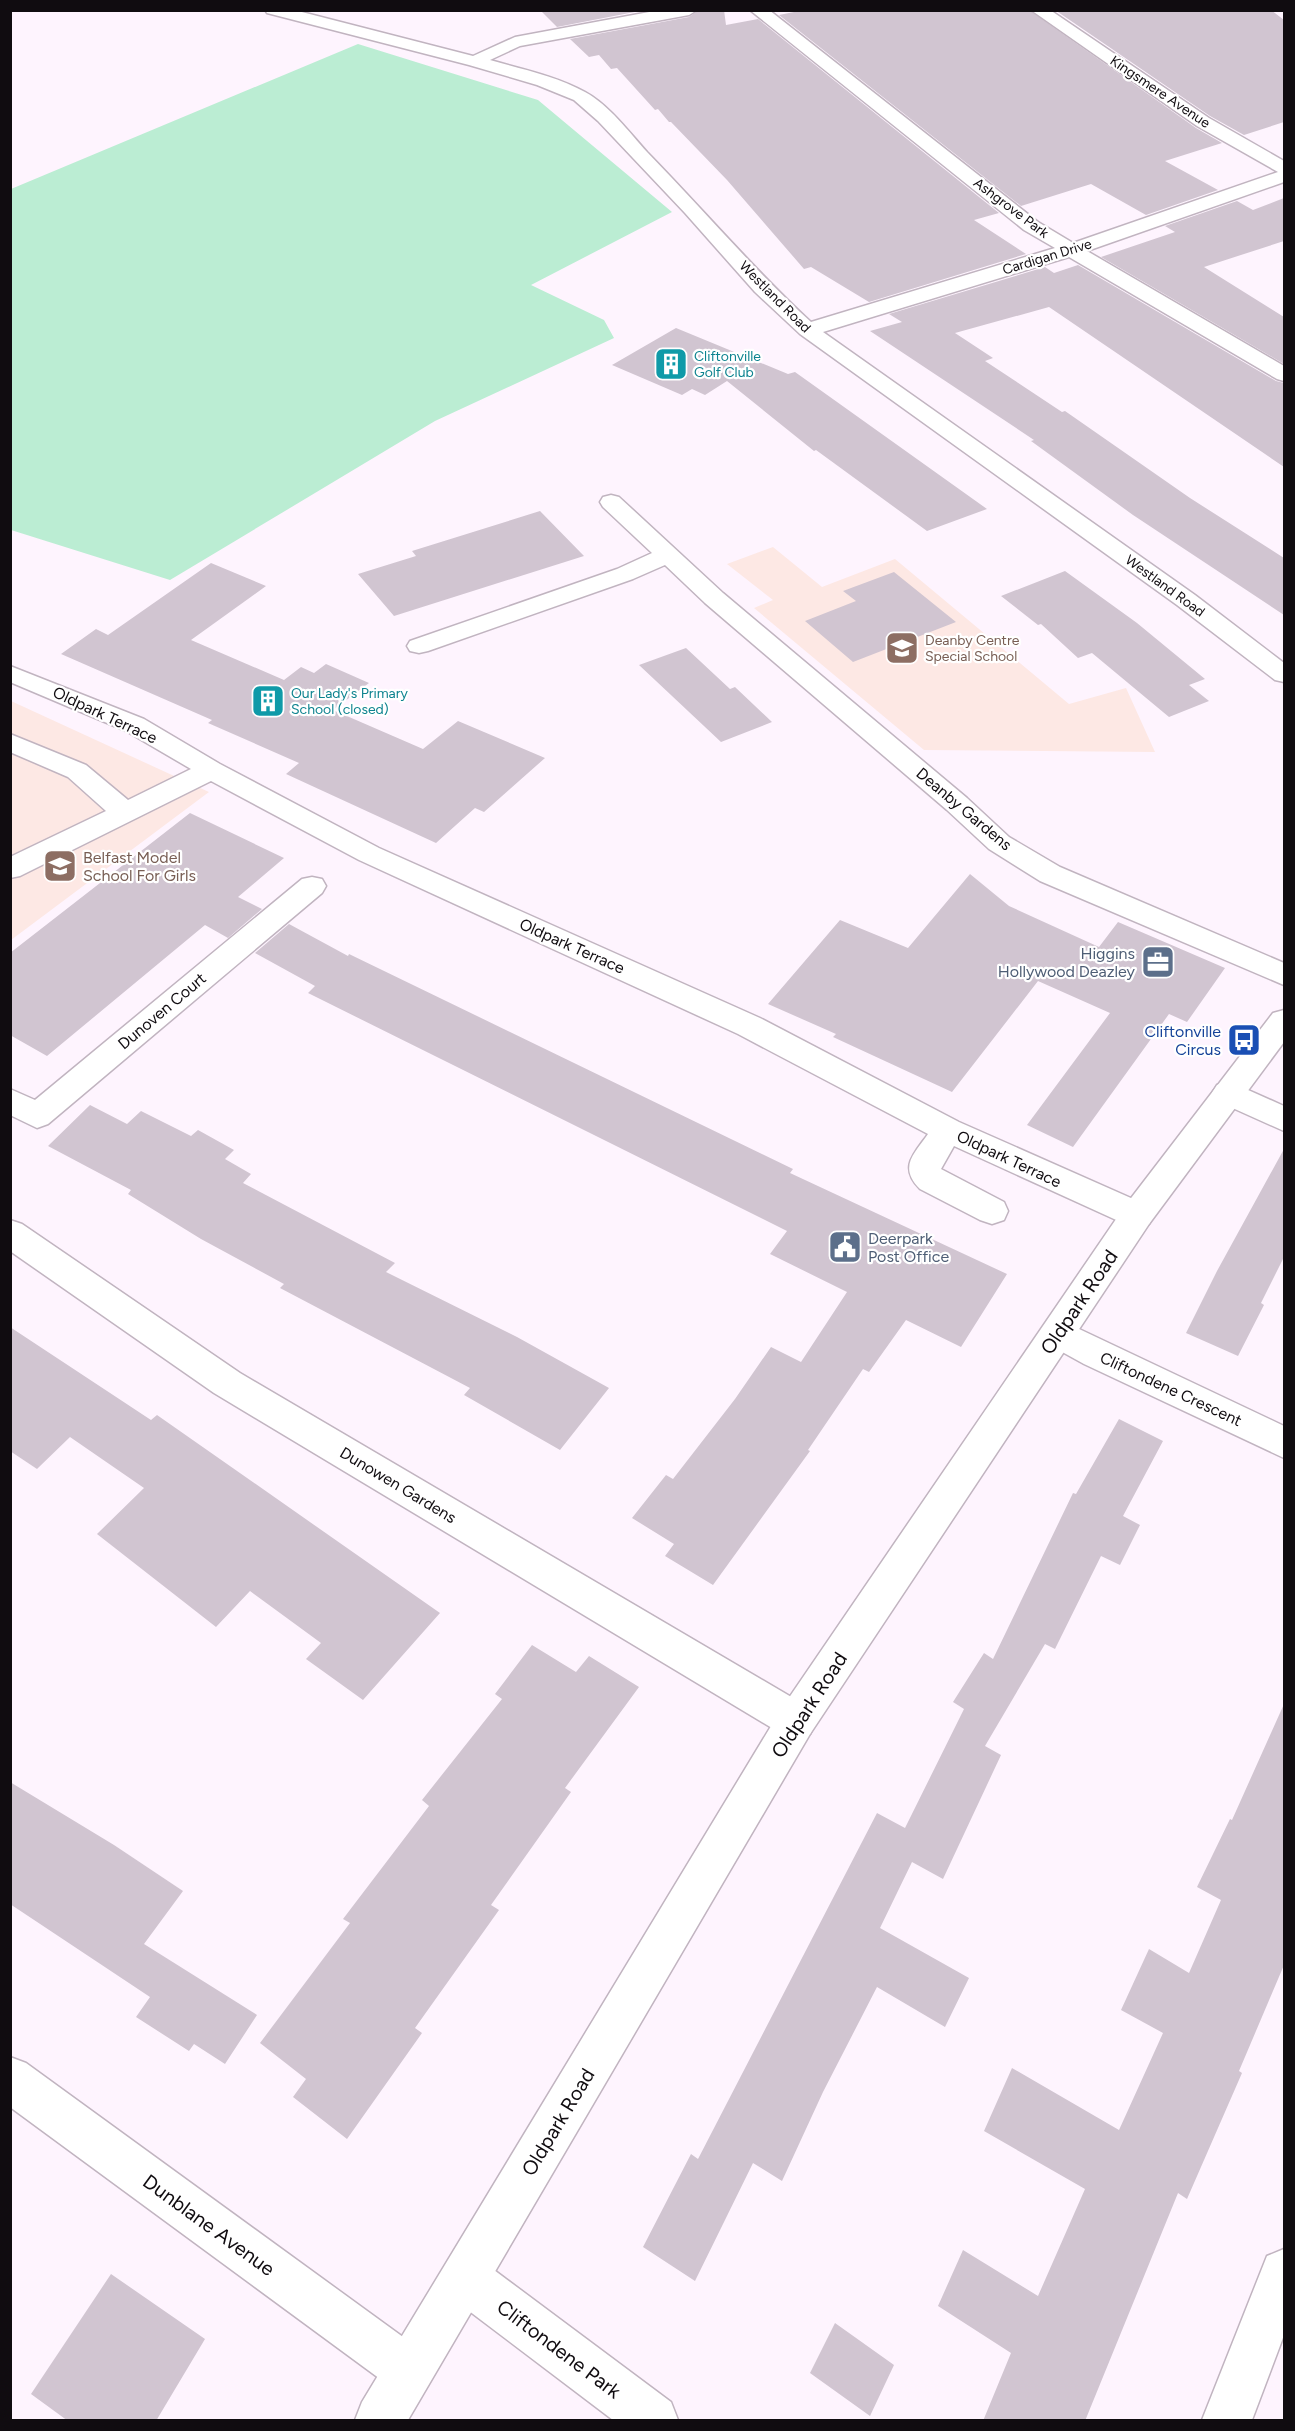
<svg xmlns="http://www.w3.org/2000/svg" width="1295" height="2431" viewBox="0 0 1295 2431" font-family="Figtree,sans-serif">
<style>
.education{fill:#fde8e4}
.green{fill:#bbedd3}
.building{fill:#d1c5d1}
.lines{fill:none;stroke-linecap:round;stroke-linejoin:round}
.minor-casing{stroke:#c1b4c0;stroke-width:3}
.major-casing{stroke:#c1b4c0;stroke-width:3}
.minor{fill:#fff;fill-rule:evenodd}
.major{fill:#fff;fill-rule:evenodd}
.labels{text-anchor:middle;dominant-baseline:central;stroke-width:4.5;stroke-linejoin:round;paint-order:stroke}
.far-street-label{font-size:14px;fill:#100c10;stroke:#fff}
.far-culture-label{font-size:14px;fill:#0d838f;stroke:#fff;text-anchor:start}
.far-education-label{font-size:14px;fill:#785e54;stroke:#fff;text-anchor:start}
.street-label{font-size:16px;fill:#100c10;stroke:#fff}
.education-label{font-size:16px;fill:#785e54;stroke:#fff;text-anchor:start}
.service-label{font-size:16px;fill:#4e5e75;stroke:#fff;text-anchor:end}
.transit-label{font-size:16px;fill:#164399;stroke:#fff;text-anchor:end}
.near-street-label{font-size:20px;fill:#100c10;stroke:#fff}
</style>
<rect width="100%" height="100%" fill="#fef4fe"/>
<path class="education" d="M 773,547 L 822,587 L 895,559 L 1069,704 L 1126,688 L 1155,752 L 924,750 L 754,608 L 773,600 L 727,564 Z
M 11,701 L 209,792 L 11,940 Z"/>
<path class="green" d="M 358,44 L 538,100 L 672,212 L 531,285 L 604,320 L 614,338 L 435,421 L 170,580 L 11,530 L 11,189 Z"/>
<path class="building" d="M 540,10 L 645,10 L 557,27 Z
M 699,10 L 724,10 L 726,25 L 758,19 L 999,213 L 974,220 L 1026,254 L 869,302 L 811,267 L 804,269 L 727,180 L 671,122 L 669,122 L 658,109 L 655,110 L 617,68 L 611,69 L 599,55 L 589,57 L 570,39 L 689,17 Z
M 804,10 L 1029,10 L 1196,128 L 1222,143 L 1165,161 L 1218,190 L 1146,215 L 1091,184 L 1021,206 L 779,15 Z
M 1055,10 L 1271,10 L 1284,20 L 1284,122 L 1244,135 L 1210,116 Z
M 1284,198 L 1284,241 L 1204,267 L 1284,317 L 1284,364 L 1101,257 L 1175,232 L 1165,226 L 1237,201 L 1253,210 Z
M 1078,265 L 1276,381 L 1284,383 L 1284,467 L 1049,307 L 955,333 L 993,358 L 985,361 L 1062,412 L 1065,411 L 1190,498 L 1284,558 L 1284,615 L 1133,515 L 1031,441 L 1034,440 L 870,331 L 902,322 L 889,314 L 1045,267 L 1054,273 Z
M 676,328 L 788,374 L 795,372 L 987,509 L 927,531 L 816,450 L 814,451 L 727,381 L 705,395 L 692,389 L 682,395 L 612,365 Z
M 540,511 L 584,556 L 394,616 L 358,574 L 416,556 L 412,551 Z
M 211,563 L 266,586 L 191,640 L 284,680 L 301,667 L 314,673 L 326,664 L 369,683 L 333,710 L 423,749 L 458,721 L 545,758 L 484,812 L 475,808 L 436,843 L 286,774 L 299,763 L 208,723 L 212,720 L 61,654 L 96,629 L 108,635 Z
M 1065,571 L 1137,623 L 1205,679 L 1189,685 L 1209,701 L 1169,717 L 1092,653 L 1078,658 L 1041,624 L 1038,625 L 1001,596 Z
M 894,572 L 956,622 L 853,662 L 805,621 L 856,601 L 843,591 Z
M 686,648 L 730,689 L 735,687 L 772,722 L 721,742 L 639,665 Z
M 190,813 L 284,858 L 238,897 L 262,909 L 228,938 L 205,925 L 47,1056 L 10,1035 L 10,953 Z
M 970,874 L 1009,906 L 1099,947 L 1118,922 L 1225,968 L 1187,1022 L 1169,1014 L 1073,1147 L 1027,1125 L 1110,1013 L 1038,981 L 952,1092 L 833,1037 L 836,1034 L 768,1004 L 840,920 L 908,948 Z
M 289,924 L 348,956 L 349,954 L 793,1169 L 790,1173 L 1007,1274 L 961,1347 L 906,1320 L 869,1372 L 863,1369 L 808,1450 L 810,1451 L 713,1585 L 665,1556 L 674,1544 L 632,1518 L 666,1475 L 673,1479 L 735,1399 L 771,1347 L 801,1362 L 847,1292 L 770,1254 L 787,1231 L 308,993 L 315,986 L 255,953 Z
M 90,1105 L 127,1124 L 141,1111 L 191,1136 L 198,1130 L 234,1150 L 225,1159 L 251,1174 L 243,1183 L 395,1263 L 386,1272 L 517,1337 L 609,1388 L 560,1450 L 464,1395 L 470,1388 L 280,1288 L 284,1284 L 201,1239 L 128,1194 L 131,1190 L 48,1146 Z
M 1284,1149 L 1284,1257 L 1261,1303 L 1264,1305 L 1238,1356 L 1186,1333 L 1217,1271 Z
M 10,1327 L 151,1420 L 157,1415 L 440,1613 L 363,1700 L 306,1659 L 321,1643 L 250,1591 L 216,1627 L 97,1534 L 144,1488 L 70,1437 L 37,1469 L 10,1451 Z
M 1119,1419 L 1163,1441 L 1123,1516 L 1140,1525 L 1120,1565 L 1101,1556 L 1055,1649 L 1045,1644 L 985,1746 L 1001,1755 L 943,1879 L 912,1862 L 880,1928 L 969,1978 L 945,2027 L 877,1987 L 823,2092 L 782,2181 L 753,2163 L 695,2281 L 643,2247 L 691,2154 L 698,2159 L 877,1813 L 905,1828 L 964,1709 L 953,1702 L 984,1653 L 993,1659 L 1073,1493 L 1076,1494 Z
M 532,1645 L 576,1672 L 589,1656 L 639,1687 L 565,1788 L 571,1792 L 491,1905 L 499,1910 L 415,2028 L 422,2033 L 347,2139 L 293,2097 L 306,2079 L 260,2043 L 350,1923 L 343,1919 L 429,1806 L 422,1800 L 502,1699 L 495,1694 Z
M 1284,1704 L 1284,1965 L 1239,2071 L 1242,2073 L 1187,2199 L 1178,2193 L 1085,2421 L 983,2421 L 1011,2353 L 938,2306 L 963,2250 L 1038,2296 L 1085,2189 L 984,2131 L 1012,2068 L 1119,2130 L 1163,2033 L 1121,2010 L 1149,1949 L 1189,1973 L 1221,1900 L 1197,1887 L 1230,1819 L 1232,1820 Z
M 10,1782 L 114,1845 L 183,1891 L 144,1944 L 257,2015 L 225,2064 L 194,2044 L 189,2051 L 136,2017 L 150,1997 L 10,1904 Z
M 111,2274 L 205,2339 L 156,2421 L 68,2421 L 31,2394 Z
M 835,2323 L 894,2365 L 870,2416 L 810,2373 Z"/>
<g class="lines">
<g class="minor-casing">
<path id="minor" d="M 265,10 L 294,10 L 473,56 L 515,37 L 660,10 L 697,10 L 689,15 L 520,46 L 490,60 C 521,69 556,76 585,92 C 609,105 629,132 647,152 C 702,208 753,269 811,322 L 1055,248 L 1024,230 L 750,10 L 769,10 L 1038,222 L 1073,243 L 1278,172 L 1197,126 L 1031,10 L 1050,10 L 1209,118 L 1284,161 L 1284,182 L 1087,251 L 1284,366 L 1284,381 L 1277,379 L 1069,257 L 823,332 L 1195,595 L 1284,663 L 1284,682 L 1275,680 L 1177,605 L 800,334 L 755,292 L 685,213 L 598,121 L 574,100 L 537,85 L 469,65 L 267,13 Z
M 611,495 L 619,497 L 723,593 L 967,798 L 1009,837 L 1060,867 L 1284,963 L 1284,985 L 1040,881 L 989,849 L 947,810 L 705,603 L 665,565 L 633,579 L 428,651 L 419,653 L 410,651 L 407,646 L 410,641 L 617,569 L 652,553 L 603,507 L 600,502 L 603,497 Z
M 10,666 L 144,719 L 220,764 L 379,848 L 760,1018 L 959,1122 L 1149,1206 L 1153,1215 L 1149,1224 L 1137,1228 L 1125,1224 L 954,1146 L 941,1169 L 1004,1202 L 1008,1211 L 1004,1220 L 992,1224 L 980,1220 L 920,1189 C 898,1167 914,1154 928,1134 L 738,1034 L 359,860 L 211,781 L 20,876 L 10,878 L 10,857 L 106,811 L 68,777 L 10,752 L 10,734 L 86,765 L 128,800 L 191,769 L 126,731 L 10,682 Z
M 312,877 L 322,879 L 326,886 L 322,893 L 48,1124 L 37,1128 L 10,1115 L 10,1089 L 35,1100 L 302,879 Z
M 1228,1081 L 1284,1106 L 1284,1131 L 1217,1101 L 1212,1093 L 1217,1085 Z
M 10,1220 L 22,1224 L 240,1373 L 810,1708 L 816,1721 L 810,1734 L 796,1740 L 782,1734 L 214,1393 L 10,1251 Z
M 1058,1319 L 1284,1426 L 1284,1458 L 1084,1364 L 1046,1343 L 1041,1333 L 1046,1323 Z
M 10,2057 L 26,2063 L 425,2353 L 433,2370 L 425,2387 L 408,2395 L 391,2387 L 10,2107 Z
M 1284,2249 L 1284,2335 L 1252,2420 L 1202,2420 L 1267,2256 Z
M 465,2254 L 482,2261 L 671,2402 L 678,2420 L 613,2420 L 448,2295 L 441,2278 L 448,2261 Z"/>
</g>
<g class="major-casing">
<path id="major" d="M 1284,1010 L 1284,1042 L 1149,1224 L 810,1734 L 408,2420 L 355,2420 L 362,2402 L 782,1708 L 1125,1206 L 1273,1013 Z"/>
</g>
<use href="#minor" class="minor"/>
<use href="#major" class="major"/>
</g>
<defs>
<g id="building-square" transform="scale(1.725)"><rect x="-9" y="-9" width="18" height="18" rx="4" fill="#0f9aa8" stroke="#fff"/><path d="M-4-6H4V6H1V3H-1V6H-4ZM-2.5-4.3h1.7v1.8h-1.7ZM.8-4.3h1.7v1.8H.8ZM-2.5-1h1.7V.8h-1.7ZM.8-1h1.7V.8H.8Z" fill="#fff"/></g>
<g id="school-square" transform="scale(1.725)"><rect x="-9" y="-9" width="18" height="18" rx="4" fill="#8d6e63" stroke="#fff"/><path d="M0-5L7-2L0 1L-7-2ZM-4 1L0 2.5L4 1V4Q0 6-4 4Z" fill="#fff"/></g>
<g id="office-square" transform="scale(1.725)"><rect x="-9" y="-9" width="18" height="18" rx="4" fill="#5c6f8a" stroke="#fff"/><path d="M-6-3h4V-5.5h4V-3h4V5H-6ZM-1-4.5V-3h2v-1.5ZM-6 0V1H6V0Z" fill="#fff"/></g>
<g id="bus-square" transform="scale(1.725)"><rect x="-9" y="-9" width="18" height="18" rx="4" fill="#1a4fb4" stroke="#fff"/><path d="M-5-6H5V4H4V6H2V4H-2V6H-4V4H-5ZM-3.5-4V0h7V-4ZM-3.5 1.2v1.5H-2V1.2ZM2 1.2v1.5H3.5V1.2Z" fill="#fff"/></g>
<g id="civic-square" transform="scale(1.725)"><rect x="-9" y="-9" width="18" height="18" rx="4" fill="#5c6f8a" stroke="#fff"/><path d="M-.6-6.5H3V-4.5H.6V-3L4-1V1h2V6H-6V1h2V-1L-.6-3ZM-1.2 2.5V6h2.4V2.5Z" fill="#fff"/></g>
</defs>
<g fill-rule="evenodd">
<use href="#building-square" x="671" y="364"/>
<use href="#school-square" x="902" y="648"/>
<use href="#building-square" x="268" y="701"/>
<use href="#school-square" x="60" y="866"/>
<use href="#office-square" x="1158" y="962"/>
<use href="#bus-square" x="1244" y="1040"/>
<use href="#civic-square" x="845" y="1247"/>
</g>
<g class="labels">
<g class="far-street-label">
<text transform="translate(1160 92) rotate(34)">Kingsmere Avenue</text>
<text transform="translate(1011 208) rotate(37)">Ashgrove Park</text>
<text transform="translate(1047 257) rotate(-17)">Cardigan Drive</text>
<text transform="translate(775 297) rotate(45)">Westland Road</text>
<text transform="translate(1165 586) rotate(36)">Westland Road</text>
</g>
<g class="far-culture-label">
<text x="694" y="356">Cliftonville<tspan x="694" dy="16">Golf Club</tspan></text>
<text x="291" y="693">Our Lady's Primary<tspan x="291" dy="16">School (closed)</tspan></text>
</g>
<g class="far-education-label">
<text x="925" y="640">Deanby Centre<tspan x="925" dy="16">Special School</tspan></text>
</g>
<g class="street-label">
<text transform="translate(105 715) rotate(25)">Oldpark Terrace</text>
<text transform="translate(964 809) rotate(40)">Deanby Gardens</text>
<text transform="translate(572 946) rotate(24)">Oldpark Terrace</text>
<text transform="translate(162 1011) rotate(-40)">Dunoven Court</text>
<text transform="translate(1009 1159) rotate(25)">Oldpark Terrace</text>
<text transform="translate(1171 1389) rotate(25)">Cliftondene Crescent</text>
<text transform="translate(398 1485) rotate(31)">Dunowen Gardens</text>
</g>
<g class="education-label">
<text x="83" y="857">Belfast Model<tspan x="83" dy="18">School For Girls</tspan></text>
</g>
<g class="service-label">
<text x="1135" y="953">Higgins<tspan x="1135" dy="18">Hollywood Deazley</tspan></text>
<text x="868" y="1238" text-anchor="start">Deerpark<tspan x="868" dy="18">Post Office</tspan></text>
</g>
<g class="transit-label">
<text x="1221" y="1031">Cliftonville<tspan x="1221" dy="18">Circus</tspan></text>
</g>
<g class="near-street-label">
<text transform="translate(1079 1302) rotate(-56)">Oldpark Road</text>
<text transform="translate(809 1705) rotate(-57)">Oldpark Road</text>
<text transform="translate(558 2122) rotate(-59)">Oldpark Road</text>
<text transform="translate(209 2225) rotate(36)">Dunblane Avenue</text>
<text transform="translate(559 2349) rotate(37)">Cliftondene Park</text>
</g>
</g>
<rect width="1295" height="2431" fill="none" stroke="#100c10" stroke-width="24"/>
</svg>
